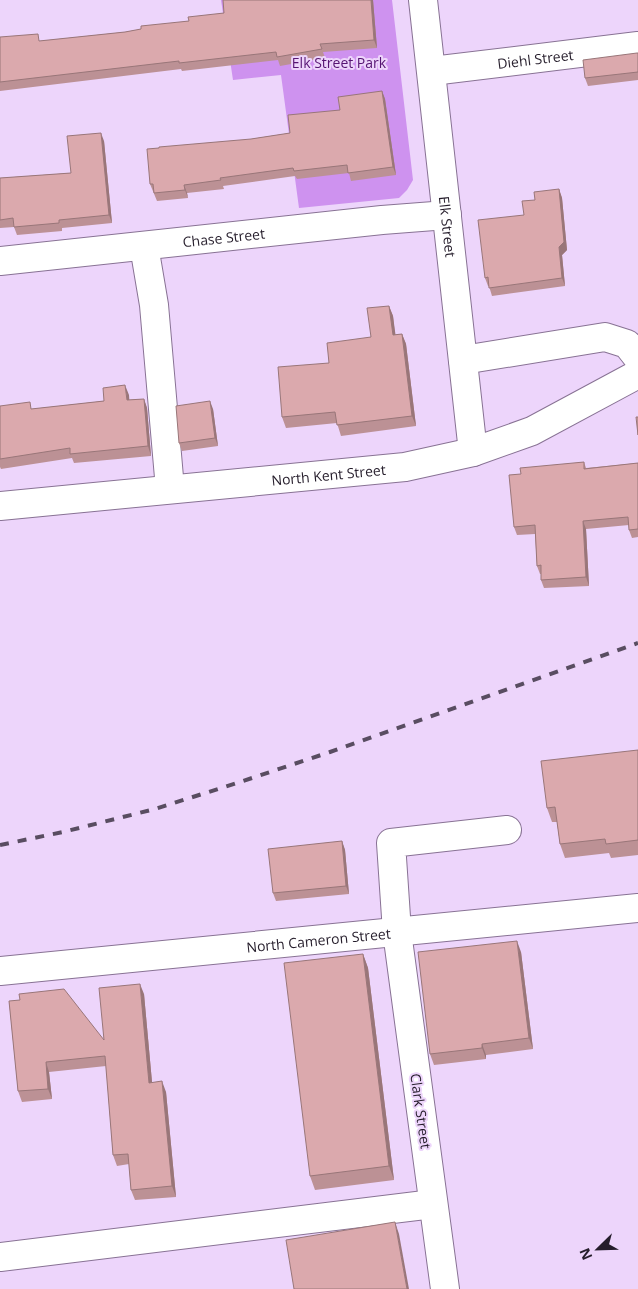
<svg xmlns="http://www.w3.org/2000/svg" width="638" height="1289" viewBox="0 0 638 1289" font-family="'Open Sans',sans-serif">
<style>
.green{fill:#ce92ef}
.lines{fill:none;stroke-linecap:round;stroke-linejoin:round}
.minor-casing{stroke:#887294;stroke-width:30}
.major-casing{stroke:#887294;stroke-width:30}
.minor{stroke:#fff;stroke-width:28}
.major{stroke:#fff;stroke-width:28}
.rail{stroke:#594d61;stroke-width:4;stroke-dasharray:9 9;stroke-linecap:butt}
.wall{fill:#bc9195}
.shaded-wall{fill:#997679}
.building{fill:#dba9ad;stroke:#997679}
.labels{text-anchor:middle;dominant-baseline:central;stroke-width:4;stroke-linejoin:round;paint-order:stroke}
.street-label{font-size:14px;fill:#251d2b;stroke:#edd5fb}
.park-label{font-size:14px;fill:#561472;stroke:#edd5fb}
</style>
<rect width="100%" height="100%" fill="#edd5fb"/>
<path class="green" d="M 221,0 L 392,0 L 413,180 L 407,190 L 399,198 L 299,208 L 281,75 L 233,80 Z"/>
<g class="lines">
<g class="minor-casing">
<g id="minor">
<path id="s1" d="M 423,0 L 473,452"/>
<path id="s2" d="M 432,71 L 638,46"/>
<path d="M 144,246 L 154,305 L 170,489"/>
<path id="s3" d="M 0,261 L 382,220 L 447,215"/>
<path d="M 463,360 L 605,337 L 627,344 L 638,358"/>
<path id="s4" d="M 0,506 L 405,467 L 473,452 L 532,431 L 638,374"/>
<path d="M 0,1257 L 433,1204"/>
<path d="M 445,1289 L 397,932 L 391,843 L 507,830"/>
</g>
</g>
<g class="major-casing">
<g id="major">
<path id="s5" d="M 0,971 L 638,908"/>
</g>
</g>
<use href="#minor" class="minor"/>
<use href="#major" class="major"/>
<path class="rail" d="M 0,845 L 63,832 L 155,809 L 240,782 L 330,752 L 638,643"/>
</g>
<path class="wall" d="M 223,0 L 373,0 L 377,48 L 323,52 L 325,58 L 280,66 L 278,60 L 182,71 L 181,69 L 0,91 L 0,37 L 40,41 L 125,32 L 189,21 L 224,13 Z
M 638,53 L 638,80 L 588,86 L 585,78 Z
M 382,91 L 385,99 L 396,175 L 351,181 L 349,173 L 297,179 L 295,176 L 223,186 L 224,189 L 187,193 L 188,198 L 157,201 L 150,184 L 251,139 L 290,133 L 340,110 Z
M 104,141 L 112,223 L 62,228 L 62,231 L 17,235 L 14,227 L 0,228 L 0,178 L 71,173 Z
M 559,189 L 562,198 L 567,250 L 562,255 L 565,286 L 492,296 L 489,286 L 488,286 L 485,278 L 524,215 L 535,200 Z
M 389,306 L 393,316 L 395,335 L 402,334 L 406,344 L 416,426 L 341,436 L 337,423 L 286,428 L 282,417 L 329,363 L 371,337 Z
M 129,395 L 129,400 L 144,399 L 147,408 L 151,456 L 74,463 L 72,458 L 1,469 L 0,467 L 0,406 L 32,409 L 104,401 Z
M 213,409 L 218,446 L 182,451 L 179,443 Z
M 584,462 L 586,468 L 638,463 L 638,537 L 632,538 L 629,530 L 629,525 L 586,529 L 589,586 L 544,588 L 541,580 L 541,574 L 540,574 L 537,566 L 535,534 L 517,535 L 514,527 L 521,474 Z
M 638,750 L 638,855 L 611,858 L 609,853 L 565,858 L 560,844 L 557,822 L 552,822 L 547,808 Z
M 342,841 L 345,850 L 349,894 L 276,901 L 273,893 Z
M 521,952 L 533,1049 L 486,1055 L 486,1059 L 434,1065 L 430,1054 Z
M 363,954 L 368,968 L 394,1180 L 315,1190 L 310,1176 Z
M 144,994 L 152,1082 L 166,1092 L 176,1197 L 135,1200 L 131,1190 L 129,1164 L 117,1166 L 113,1155 L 106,1066 L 49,1072 L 52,1099 L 22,1102 L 18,1091 L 9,1001 L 104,1040 Z"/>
<path class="shaded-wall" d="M 371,0 L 373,0 L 377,48 L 374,40 Z
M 382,91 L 385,99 L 396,175 L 393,167 Z
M 101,133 L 104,141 L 112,223 L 109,215 Z
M 184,185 L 187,193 L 188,198 L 185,190 Z
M 559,189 L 562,198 L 567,250 L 562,255 L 565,286 L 562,278 L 559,247 Z
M 389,306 L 393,316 L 397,346 L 393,335 Z
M 402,334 L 406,344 L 416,426 L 412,416 Z
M 125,385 L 129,395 L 130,410 L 127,400 Z
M 144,399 L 147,408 L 151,456 L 148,446 Z
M 210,401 L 213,409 L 218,446 L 215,438 Z
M 583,521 L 586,529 L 589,586 L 586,577 Z
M 342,841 L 345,850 L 349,894 L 346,886 Z
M 517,941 L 521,952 L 533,1049 L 529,1038 Z
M 363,954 L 368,968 L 394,1180 L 389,1166 Z
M 140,984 L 144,994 L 153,1093 L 149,1083 Z
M 482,1044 L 486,1055 L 486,1059 L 482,1048 Z
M 46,1062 L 49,1072 L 52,1099 L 48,1089 Z
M 162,1081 L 166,1092 L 176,1197 L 172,1186 Z
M 395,1222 L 399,1234 L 409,1289 L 407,1289 Z"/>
<path class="building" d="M 223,0 L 371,0 L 374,40 L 320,44 L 322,49 L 277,57 L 276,52 L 179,63 L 179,61 L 0,82 L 0,37 L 38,34 L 39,41 L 125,32 L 141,29 L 141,26 L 189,21 L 188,17 L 224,13 Z
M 637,53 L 638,53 L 638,72 L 585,78 L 583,60 Z
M 382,91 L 393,167 L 348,173 L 347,165 L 294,171 L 293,168 L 220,178 L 221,180 L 184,185 L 185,190 L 154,193 L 153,184 L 150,184 L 147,149 L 159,148 L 159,147 L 251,139 L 290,133 L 288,115 L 340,110 L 338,97 Z
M 101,133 L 109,215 L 59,220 L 59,223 L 14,227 L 13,218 L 0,220 L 0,178 L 71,173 L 67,136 Z
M 559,189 L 564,242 L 559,247 L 562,278 L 489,288 L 488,277 L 485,278 L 478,220 L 524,215 L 522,201 L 535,200 L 534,192 Z
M 389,306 L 393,335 L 402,334 L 412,416 L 337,425 L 335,412 L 282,417 L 278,367 L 329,363 L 327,343 L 371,337 L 367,308 Z
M 125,385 L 127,400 L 144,399 L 148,446 L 70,454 L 70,448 L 0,459 L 0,406 L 30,402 L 31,409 L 104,401 L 103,388 Z
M 210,401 L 215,438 L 179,443 L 176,406 Z
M 636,417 L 638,417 L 638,435 Z
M 584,462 L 584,469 L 638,463 L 638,529 L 629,530 L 628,517 L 583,521 L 586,577 L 541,580 L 541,565 L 537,566 L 535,525 L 514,527 L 509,475 L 521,474 L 520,468 Z
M 638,750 L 638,840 L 606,844 L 605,839 L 560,844 L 555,807 L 547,808 L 541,761 Z
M 342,841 L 346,886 L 273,893 L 268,849 Z
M 517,941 L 529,1038 L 482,1044 L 482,1048 L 430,1054 L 418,952 Z
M 363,954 L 389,1166 L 310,1176 L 284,963 Z
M 140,984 L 149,1083 L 162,1081 L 172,1186 L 131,1190 L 128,1154 L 113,1155 L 105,1056 L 46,1062 L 48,1089 L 18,1091 L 9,1001 L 20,1000 L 19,994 L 64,989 L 104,1040 L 99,988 Z
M 395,1222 L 407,1289 L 294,1289 L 286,1240 Z"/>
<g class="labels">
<g class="street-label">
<text stroke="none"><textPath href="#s2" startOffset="104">Diehl Street</textPath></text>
<text stroke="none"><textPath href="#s1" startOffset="228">Elk Street</textPath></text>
<text stroke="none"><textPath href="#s3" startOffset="225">Chase Street</textPath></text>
<text stroke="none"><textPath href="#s4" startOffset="330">North Kent Street</textPath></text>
<text stroke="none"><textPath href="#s5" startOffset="320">North Cameron Street</textPath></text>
<text transform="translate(421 1111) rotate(82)">Clark Street</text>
</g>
<g class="park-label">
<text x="339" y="62">Elk Street Park</text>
</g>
</g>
<g transform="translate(598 1249) rotate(247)" stroke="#edd5fb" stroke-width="4" paint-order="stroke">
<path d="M0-4L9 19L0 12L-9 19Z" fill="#251d2b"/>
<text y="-8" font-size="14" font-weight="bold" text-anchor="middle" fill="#251d2b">N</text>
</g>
</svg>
